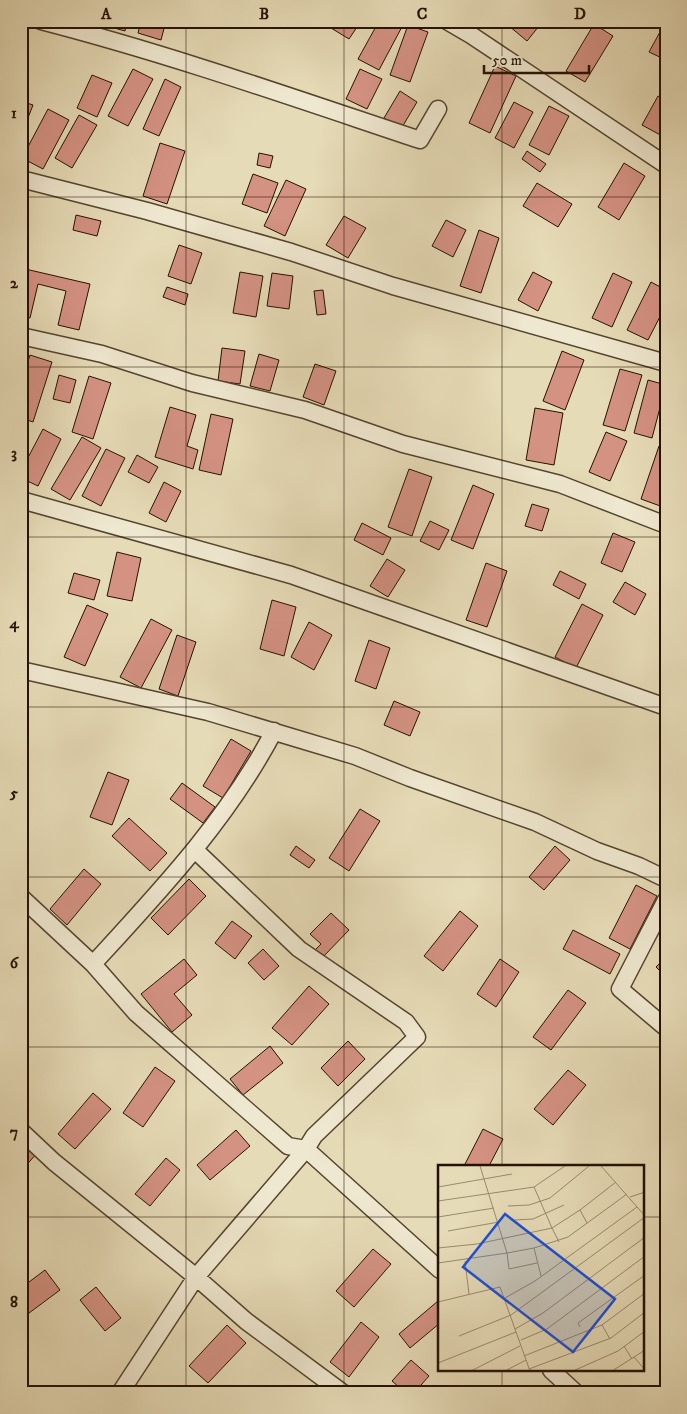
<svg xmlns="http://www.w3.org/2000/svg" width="687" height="1414" viewBox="0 0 687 1414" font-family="'IM FELL DW Pica',serif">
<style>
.building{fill:#d49283;stroke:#251100}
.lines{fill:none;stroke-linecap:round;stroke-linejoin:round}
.street-casing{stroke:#55442e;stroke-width:19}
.street{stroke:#efe8d0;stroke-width:16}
.grid{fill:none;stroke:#251100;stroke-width:1;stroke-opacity:0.55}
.inset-road{fill:none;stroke:#998a6e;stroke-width:1}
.view{fill:#1d4ed8;fill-opacity:0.15;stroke:#1d4ed8;stroke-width:2.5}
.inset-edge{fill:none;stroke:#251100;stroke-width:2.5}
.neatline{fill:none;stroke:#251100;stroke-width:2}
.grid-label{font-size:16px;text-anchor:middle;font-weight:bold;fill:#251100}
</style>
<rect width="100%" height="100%" fill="#e6dbb7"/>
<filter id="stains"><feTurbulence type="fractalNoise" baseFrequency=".004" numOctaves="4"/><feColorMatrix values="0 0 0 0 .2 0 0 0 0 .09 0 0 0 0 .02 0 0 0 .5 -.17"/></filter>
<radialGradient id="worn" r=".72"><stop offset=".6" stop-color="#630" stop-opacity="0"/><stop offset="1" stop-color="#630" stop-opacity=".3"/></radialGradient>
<path class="building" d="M 101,21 L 127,21 L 125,31 L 100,24 Z
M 141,21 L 166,21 L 161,40 L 138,33 Z
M 335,21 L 361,21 L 349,39 L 331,28 Z
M 379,21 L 404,23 L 379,70 L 358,59 Z
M 513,21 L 543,21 L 527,41 L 509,26 Z
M 666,21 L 666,60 L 649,52 Z
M 594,24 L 613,36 L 585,82 L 566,71 Z
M 408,25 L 428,32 L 410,82 L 390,75 Z
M 495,66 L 516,76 L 490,133 L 469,123 Z
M 133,69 L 153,79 L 128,126 L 108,116 Z
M 360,69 L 382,79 L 367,109 L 346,99 Z
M 92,75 L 112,83 L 97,117 L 77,108 Z
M 165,79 L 181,87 L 159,136 L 143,129 Z
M 400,91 L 417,102 L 401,129 L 384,118 Z
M 658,96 L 666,101 L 664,137 L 642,125 Z
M 21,101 L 33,105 L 21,136 Z
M 514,102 L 533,112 L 514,148 L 495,138 Z
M 549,106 L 569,116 L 549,155 L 529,145 Z
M 48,109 L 69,120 L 43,169 L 22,158 Z
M 79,115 L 97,125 L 72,168 L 55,158 Z
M 160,143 L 185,151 L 167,204 L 143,196 Z
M 527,151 L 546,164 L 540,172 L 522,159 Z
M 259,153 L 273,156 L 270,168 L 257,165 Z
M 624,163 L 645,176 L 619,220 L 598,207 Z
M 253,174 L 278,183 L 267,213 L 242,204 Z
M 286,180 L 306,189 L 285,236 L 264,226 Z
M 537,183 L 572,204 L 558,227 L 523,206 Z
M 76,215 L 101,221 L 97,236 L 73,230 Z
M 344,216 L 366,228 L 348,258 L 326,245 Z
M 446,220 L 466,230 L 453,257 L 432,246 Z
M 479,230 L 499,238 L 481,293 L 460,286 Z
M 179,245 L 202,253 L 191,284 L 168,276 Z
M 21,268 L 90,284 L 79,330 L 58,325 L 66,291 L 38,284 L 30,318 L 21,316 Z
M 240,272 L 263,276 L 256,317 L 233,313 Z
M 533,272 L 552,282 L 538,311 L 518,300 Z
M 272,273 L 293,276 L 289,309 L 267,306 Z
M 613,273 L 632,282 L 612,327 L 592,318 Z
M 651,282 L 666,290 L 666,305 L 648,340 L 627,330 Z
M 167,287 L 188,294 L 185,305 L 163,297 Z
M 323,290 L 326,314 L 317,315 L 314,291 Z
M 222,348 L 245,351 L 240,384 L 218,381 Z
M 562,351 L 584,360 L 565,410 L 543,401 Z
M 259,354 L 279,360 L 270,391 L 250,386 Z
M 30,355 L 52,362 L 33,422 L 21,418 L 21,383 Z
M 315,364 L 336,371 L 324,405 L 303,397 Z
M 620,369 L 642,375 L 625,431 L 603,425 Z
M 59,375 L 76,380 L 70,403 L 53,399 Z
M 89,376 L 111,383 L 93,439 L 72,432 Z
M 648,380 L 666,385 L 652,438 L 634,433 Z
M 170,407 L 196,415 L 187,446 L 198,450 L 193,469 L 155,457 Z
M 535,408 L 563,413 L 554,465 L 526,460 Z
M 211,414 L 233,419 L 221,475 L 199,470 Z
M 43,429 L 61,439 L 38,486 L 21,478 L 21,471 Z
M 606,432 L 627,441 L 610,481 L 589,472 Z
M 82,437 L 101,448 L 70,500 L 51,489 Z
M 659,446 L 666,448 L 666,500 L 663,507 L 641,499 Z
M 106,449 L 125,458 L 101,506 L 82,496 Z
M 137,455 L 158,467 L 149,483 L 128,472 Z
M 409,469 L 432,477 L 412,536 L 388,527 Z
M 164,482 L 181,491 L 166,522 L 149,513 Z
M 473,485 L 494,494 L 473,549 L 451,540 Z
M 532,504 L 549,509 L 542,531 L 525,526 Z
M 430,521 L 449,530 L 439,550 L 420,541 Z
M 362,523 L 391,538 L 383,555 L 354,540 Z
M 613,533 L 635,542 L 622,572 L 601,563 Z
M 117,552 L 141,558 L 132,601 L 107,596 Z
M 387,559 L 405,570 L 388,597 L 370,586 Z
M 486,563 L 507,571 L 487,627 L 466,620 Z
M 560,571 L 586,584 L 579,599 L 553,585 Z
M 74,573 L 100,580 L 94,600 L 68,593 Z
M 625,582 L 646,594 L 635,615 L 613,602 Z
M 272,600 L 296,607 L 284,656 L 260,649 Z
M 582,604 L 603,615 L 576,668 L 555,657 Z
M 87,605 L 108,614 L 85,666 L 64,657 Z
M 151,619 L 172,630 L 141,688 L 120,677 Z
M 309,622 L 332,635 L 314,670 L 291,657 Z
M 177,635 L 196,642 L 178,696 L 159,689 Z
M 369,640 L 390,648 L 376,689 L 355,681 Z
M 394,701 L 420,712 L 410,736 L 384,725 Z
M 231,739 L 251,751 L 223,798 L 203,786 Z
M 108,772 L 129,780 L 112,825 L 90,817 Z
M 182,783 L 215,807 L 203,823 L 170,799 Z
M 360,809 L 380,821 L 349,871 L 329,858 Z
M 129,818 L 167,853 L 150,871 L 112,836 Z
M 296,846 L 315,860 L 309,868 L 290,855 Z
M 555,846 L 570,860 L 544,890 L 529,877 Z
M 84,869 L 101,884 L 67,925 L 50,909 Z
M 189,879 L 206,896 L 168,935 L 151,918 Z
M 636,885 L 657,896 L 630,949 L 609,938 Z
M 460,911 L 478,926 L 443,971 L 424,956 Z
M 331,913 L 349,930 L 321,959 L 313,952 L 321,944 L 310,934 Z
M 232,921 L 252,936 L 235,959 L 215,943 Z
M 573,930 L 620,954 L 610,974 L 563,949 Z
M 263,949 L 279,966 L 264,980 L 248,963 Z
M 666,957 L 666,977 L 656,967 Z
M 184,959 L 197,975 L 174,994 L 192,1015 L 172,1032 L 141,994 Z
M 500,959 L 519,972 L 496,1007 L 477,994 Z
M 309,986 L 329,1004 L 292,1045 L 272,1028 Z
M 568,990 L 586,1003 L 551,1050 L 533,1037 Z
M 348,1041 L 365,1059 L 338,1086 L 321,1068 Z
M 270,1046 L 283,1063 L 243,1095 L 230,1079 Z
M 155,1067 L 175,1081 L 143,1127 L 123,1113 Z
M 568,1070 L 586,1085 L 553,1125 L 534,1109 Z
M 93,1093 L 111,1109 L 75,1149 L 58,1134 Z
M 483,1129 L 503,1139 L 489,1166 L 464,1166 Z
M 236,1130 L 250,1146 L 210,1180 L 197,1165 Z
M 30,1143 L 39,1151 L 21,1171 L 21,1148 L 23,1150 Z
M 166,1158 L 180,1170 L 150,1206 L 135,1194 Z
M 373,1249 L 391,1264 L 354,1307 L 336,1291 Z
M 45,1270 L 60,1290 L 21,1319 L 21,1288 Z
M 96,1287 L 121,1318 L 105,1331 L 80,1300 Z
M 438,1301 L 440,1323 L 410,1348 L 399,1334 Z
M 361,1322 L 379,1337 L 349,1377 L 330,1362 Z
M 227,1325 L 246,1343 L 208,1383 L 189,1366 Z
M 411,1360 L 429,1376 L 414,1393 L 406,1393 L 392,1381 Z"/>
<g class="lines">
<g class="street-casing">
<path id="street" d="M 41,21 C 169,54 294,98 420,140 L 438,109
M 447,21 L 471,35 L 666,165
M 21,179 L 147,211 L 291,252 L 393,286 L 666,363
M 21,336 L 102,354 L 192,383 L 305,410 L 403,444 L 560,484 L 666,525
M 21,500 L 291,575 L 666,707
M 21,670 L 208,712 L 355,756 L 410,778 L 535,822 L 597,851 L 639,866 L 666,879
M 195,850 L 299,949 L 406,1022 L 417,1037 L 314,1136 L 306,1149 L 440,1270
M 21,897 L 93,964 C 160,891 228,819 274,731
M 666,900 L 620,989 L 666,1028
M 93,964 L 136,1013 L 288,1146 L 306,1149 L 196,1277 L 120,1393
M 21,1131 L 54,1162 L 196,1277 L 246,1321 L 343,1393
M 551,1370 L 576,1393"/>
</g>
<use href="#street" class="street"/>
</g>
<path class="grid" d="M 186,21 L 186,1393M 344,21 L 344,1393M 502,21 L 502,1166M 21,197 L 666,197M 21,367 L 666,367M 21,537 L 666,537M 21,707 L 666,707M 21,877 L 666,877M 21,1047 L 666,1047M 21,1217 L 440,1217M 643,1217 L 666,1217M 502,1370 L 502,1393"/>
<g transform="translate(438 1165)">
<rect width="206" height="206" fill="#e6dbb7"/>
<path class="inset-road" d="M 42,1 L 69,88 L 96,83M 127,1 L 96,22 L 114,63 L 142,45 L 149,58M 163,1 L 207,51M 0,22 L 74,9M 192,32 L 207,27M 0,36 L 96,22M 70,41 L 91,40 L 112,33 L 151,1M 142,45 L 178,17M 0,52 L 56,43M 77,55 L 95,54 L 126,40M 10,66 L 61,57M 0,83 L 39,79 L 114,63 L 121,77M 27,96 L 31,129M 0,98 L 69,88 L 71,104 L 99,98M 103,111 L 96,83 L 130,72 L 189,29M 67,133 L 97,116 L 199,42M 0,137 L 62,122 L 92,206M 164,160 L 172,174M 142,162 L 140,158 L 207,110M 77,164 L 105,148 L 207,72M 21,171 L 73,150 L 207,52M 83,175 L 109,164 L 207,91M 186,181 L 194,194M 86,191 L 164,160 L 207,128M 196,192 L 207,205M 0,198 L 78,167M 91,204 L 173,173 L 207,147M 33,206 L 82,181M 67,206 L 88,195M 135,206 L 180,186 L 207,166M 174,206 L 207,185"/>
<path class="view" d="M 67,49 L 177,134 L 135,187 L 25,102 Z"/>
<rect width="206" height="206" class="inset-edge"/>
</g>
<rect width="687" height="1414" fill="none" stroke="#e6dbb7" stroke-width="55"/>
<path d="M484 65v8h105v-8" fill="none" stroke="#251100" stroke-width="2.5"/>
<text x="492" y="65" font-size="15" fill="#251100" stroke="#efe8d0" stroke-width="4" paint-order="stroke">50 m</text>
<rect x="28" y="28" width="632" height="1358" class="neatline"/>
<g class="grid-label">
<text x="106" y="19">A</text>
<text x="264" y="19">B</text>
<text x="422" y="19">C</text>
<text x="580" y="19">D</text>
<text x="14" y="118">1</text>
<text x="14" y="288">2</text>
<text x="14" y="458">3</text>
<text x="14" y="628">4</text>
<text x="14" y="798">5</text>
<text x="14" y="968">6</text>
<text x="14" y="1137">7</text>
<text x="14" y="1307">8</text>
</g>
<rect width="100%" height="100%" filter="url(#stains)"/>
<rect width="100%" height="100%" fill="url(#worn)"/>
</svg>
